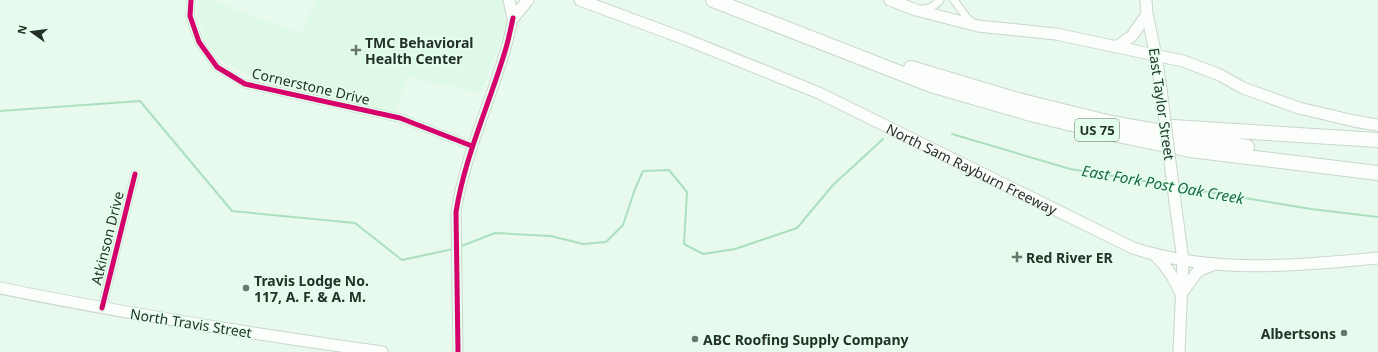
<svg xmlns="http://www.w3.org/2000/svg" width="1378" height="352" viewBox="0 0 1378 352" font-family="'Noto Sans',sans-serif">
<style>
.built{fill:#defae7}
.lines{fill:none;stroke-linecap:round;stroke-linejoin:round}
.stream{stroke:#abe0bf;stroke-width:2}
.minor-casing{stroke:#c9d6ce;stroke-width:9}
.tertiary-casing{stroke:#c9d6ce;stroke-width:11}
.secondary-casing{stroke:#c9d6ce;stroke-width:13}
.motorway-casing{stroke:#c9d6ce;stroke-width:16}
.minor{stroke:#fcfefc;stroke-width:7}
.tertiary{stroke:#fcfefc;stroke-width:9}
.secondary{stroke:#fcfefc;stroke-width:11}
.motorway{stroke:#fcfefc;stroke-width:14}
.secondary-bridge-casing{stroke:#c9d6ce;stroke-width:13;stroke-linecap:butt}
.secondary-bridge{stroke:#fcfefc;stroke-width:11}
.cycleway-casing{stroke:#e2ffec;stroke-width:8}
.cycleway{stroke:#d6006c;stroke-width:5}
.poi-dot{fill:#6a776f;stroke:#e2ffec;stroke-width:1.5}
.labels{text-anchor:middle;dominant-baseline:central;stroke-width:3;stroke-linejoin:round;paint-order:stroke}
.shield{fill:#e2ffec;stroke:#5e6f64;stroke-width:1}
.shield-label{font-size:13px;font-weight:bold;fill:#26312a}
.poi-label{font-size:14px;font-weight:bold;fill:#26312a;stroke:#e2ffec;text-anchor:start}
.street-label{font-size:14px;fill:#26312a;stroke:#e2ffec}
.water-label{font-size:15px;font-style:italic;fill:#1a6840;stroke:#e2ffec}
</style>
<rect width="100%" height="100%" fill="#e8f9ee"/>
<path class="built" d="M 199,0 L 211,0 L 301,34 L 316,0 L 502,0 L 506,27 L 481,93 L 407,77 L 395,112 L 249,75 L 221,60 L 206,40 L 198,17 Z"/>
<g class="lines">
<path class="stream" d="M 0,111 L 140,101 L 232,211 L 355,223 L 402,260 L 453,249
M 952,134 L 1070,169 L 1169,185
M 1177,187 L 1311,209 L 1378,217
M 459,247 L 495,233 L 551,236 L 583,244 L 606,242 L 623,225 L 635,189 L 643,171 L 669,170 L 687,192 L 684,244 L 703,254 L 735,249 L 797,228 L 833,185 L 883,139"/>
<g class="minor-casing">
<path id="minor" d="M 191,0 L 190,16 L 199,42 L 217,67 L 245,84 L 400,118 L 472,146
M 954,0 L 967,18 L 973,23
M 922,9 C 930,9 935,6 940,0
M 102,308 L 135,174"/>
</g>
<g class="tertiary-casing">
<path id="tertiary" d="M 458,352 L 456,212 C 465,155 490,103 506,48 C 509,38 511,27 513,18"/>
</g>
<g class="secondary-casing">
<g id="secondary">
<path d="M 509,0 L 513,18"/>
<path id="s1" d="M 580,0 L 685,39 L 819,93 L 1133,248 C 1212,274 1297,266 1378,258"/>
<path d="M 890,0 L 916,10 L 978,26 L 1056,34 L 1183,61 L 1220,75 L 1243,88 L 1299,108 L 1354,121 L 1378,125"/>
<path d="M 1146,0 L 1147,14 L 1156,56 L 1161,89"/>
<path d="M 513,18 L 528,0"/>
<path d="M 1116,47 L 1132,36 L 1147,14"/>
<path d="M 1175,202 L 1183,260 L 1179,352"/>
<path d="M 1155,255 C 1168,268 1174,278 1181,294 L 1198,271 L 1215,264"/>
<path d="M 0,288 C 127,314 254,334 382,352"/>
</g>
</g>
<g class="motorway-casing">
<path id="motorway" d="M 713,0 L 931,85 L 1031,114 L 1113,134 L 1190,150 L 1378,173
M 911,68 L 1018,100 L 1111,123 L 1247,147
M 1173,127 L 1378,140"/>
</g>
<use href="#minor" class="minor"/>
<use href="#tertiary" class="tertiary"/>
<use href="#secondary" class="secondary"/>
<use href="#motorway" class="motorway"/>
<g class="secondary-bridge-casing">
<path id="secondary-bridge" d="M 1161,89 L 1175,202"/>
</g>
<use href="#secondary-bridge" class="secondary-bridge"/>
<g class="cycleway-casing">
<path id="cycleway" d="M 191,0 L 190,16 L 199,42 L 217,67 L 245,84 L 400,118 L 472,146
M 102,308 L 135,174
M 458,352 L 456,212 C 465,155 490,103 506,48 C 509,38 511,27 513,18"/>
</g>
<use href="#cycleway" class="cycleway"/>
</g>
<g class="poi-dot">
<path d="M354 44h4v4h4v4h-4v4h-4v-4h-4v-4h4z"/>
<path d="M1015 251h4v4h4v4h-4v4h-4v-4h-4v-4h4z"/>
<circle cx="246" cy="288" r="4"/>
<circle cx="1344" cy="333" r="4"/>
<circle cx="695" cy="339" r="4"/>
</g>
<g class="labels">
<rect class="shield" x="1075" y="119" width="44" height="22" rx="3"/>
<g class="shield-label">
<text x="1097" y="130">US 75</text>
</g>
<g class="poi-label">
<text x="365" y="42">TMC Behavioral<tspan x="365" dy="16">Health Center</tspan></text>
<text x="1026" y="257">Red River ER</text>
<text x="254" y="280">Travis Lodge No.<tspan x="254" dy="16">117, A. F. &amp; A. M.</tspan></text>
<text x="1336" y="333" text-anchor="end">Albertsons</text>
<text x="703" y="339">ABC Roofing Supply Company</text>
</g>
<g class="street-label">
<text transform="translate(311 86) rotate(13)">Cornerstone Drive</text>
<text transform="translate(1162 104) rotate(82)">East Taylor Street</text>
<text stroke="none"><textPath href="#s1" startOffset="427">North Sam Rayburn Freeway</textPath></text>
<text transform="translate(107 238) rotate(-76)">Atkinson Drive</text>
<text transform="translate(191 323) rotate(9)">North Travis Street</text>
</g>
<g class="water-label">
<text transform="translate(1163 184) rotate(10)">East Fork Post Oak Creek</text>
</g>
</g>
<g transform="translate(32 32) rotate(284)" stroke="#e2ffec" stroke-width="3" paint-order="stroke">
<path d="M0-3L7 15L0 10L-7 15Z" fill="#26312a"/>
<text y="-6" font-size="11" font-weight="bold" text-anchor="middle" fill="#26312a">N</text>
</g>
</svg>
